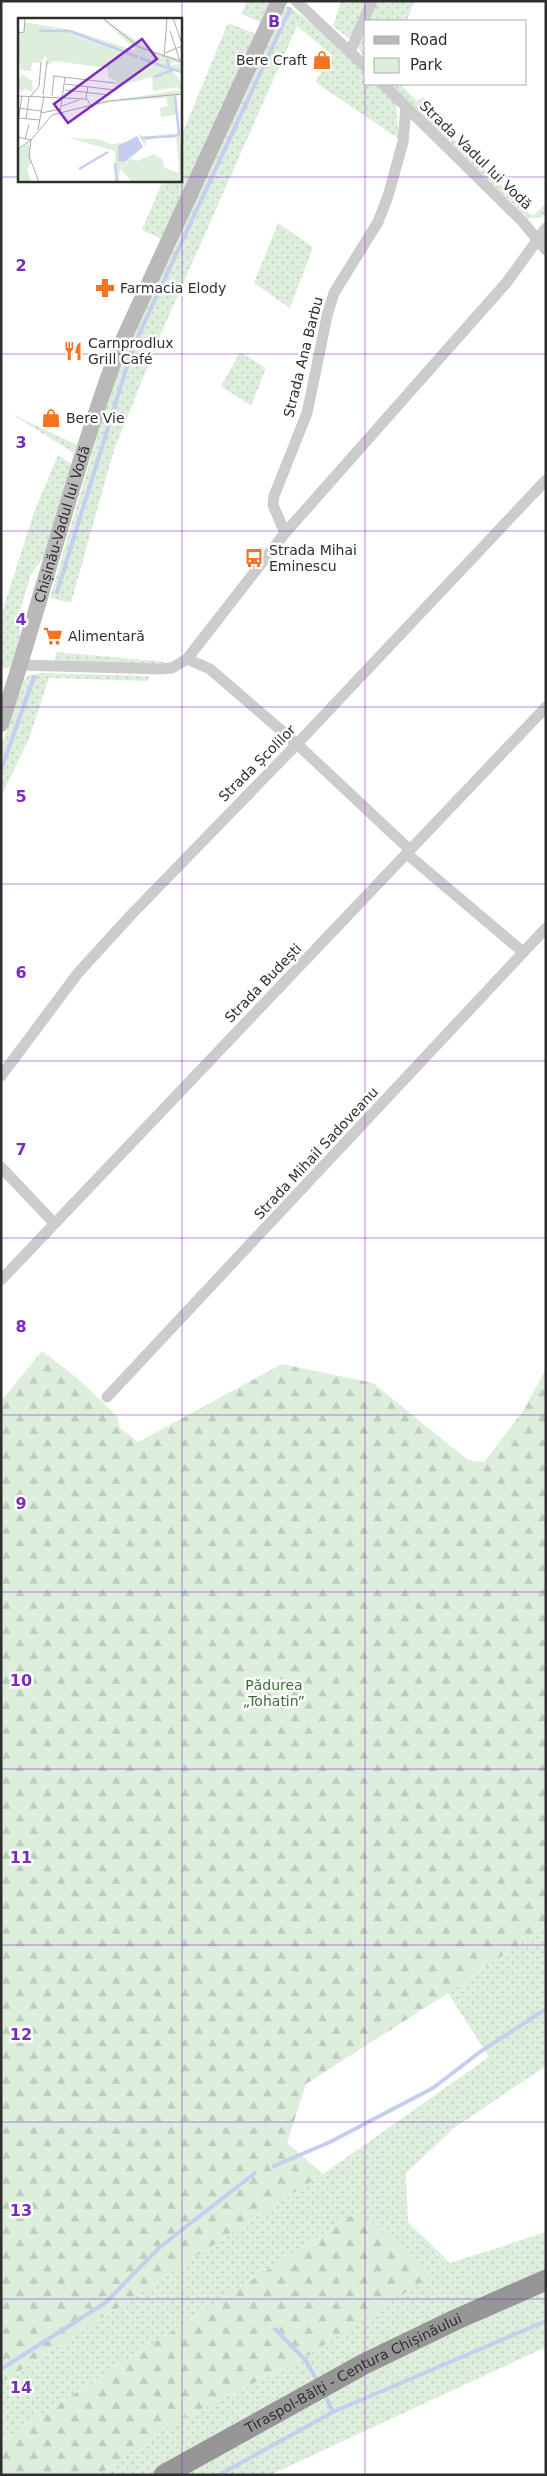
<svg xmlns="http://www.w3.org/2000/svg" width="547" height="2476" viewBox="0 0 547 2476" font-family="'DejaVu Sans',sans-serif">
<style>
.green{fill:url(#green-dots)}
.forest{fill:url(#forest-firs)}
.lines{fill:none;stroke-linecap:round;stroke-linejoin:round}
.stream{stroke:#c6cdef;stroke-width:4}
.street{stroke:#ccc;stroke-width:11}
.secondary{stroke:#b9b9b9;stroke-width:16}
.highway{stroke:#969696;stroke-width:21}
.grid{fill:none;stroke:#7b2cbf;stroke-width:1;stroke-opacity:0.55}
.labels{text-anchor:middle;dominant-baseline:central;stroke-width:5;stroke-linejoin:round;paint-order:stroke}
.poi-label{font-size:14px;fill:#2f2f2f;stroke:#fff;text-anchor:start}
.street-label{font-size:14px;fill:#2f2f2f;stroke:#fff}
.park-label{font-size:14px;fill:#397038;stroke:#fff}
.inset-river{fill:none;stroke:#c6cdef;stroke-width:2.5}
.inset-road{fill:none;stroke:#acacac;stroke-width:1}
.view{fill:#7b2cbf;fill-opacity:0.15;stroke:#7b2cbf;stroke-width:2.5}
.inset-edge{fill:none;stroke:#2f2f2f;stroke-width:2.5}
.grid-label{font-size:16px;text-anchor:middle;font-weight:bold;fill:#7b2cbf;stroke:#fff;stroke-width:5;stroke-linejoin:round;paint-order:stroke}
</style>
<defs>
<pattern id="green-dots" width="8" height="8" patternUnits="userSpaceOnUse" patternTransform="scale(1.25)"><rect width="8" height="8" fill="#ddeedc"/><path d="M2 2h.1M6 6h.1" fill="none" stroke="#beccbd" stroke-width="1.8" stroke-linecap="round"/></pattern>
<pattern id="forest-firs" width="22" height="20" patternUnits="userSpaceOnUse" patternTransform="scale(1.25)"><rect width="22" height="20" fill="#ddeedc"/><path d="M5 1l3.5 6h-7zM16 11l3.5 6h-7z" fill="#beccbd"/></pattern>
</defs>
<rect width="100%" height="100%" fill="#fff"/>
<path class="green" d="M 246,1 L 271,1 L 262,23 L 242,14 Z
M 341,1 L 414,1 L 407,21 L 366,21 L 366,61 L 359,49 L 359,46 L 333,26 Z
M 288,6 L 321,30 L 366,74 L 366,84 L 376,84 L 396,103 L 399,139 L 315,82 L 332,55 L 297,26 L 163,329 L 114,450 L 71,603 L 50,598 L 108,399 L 129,344 L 283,10 Z
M 228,23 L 256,34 L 161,239 L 142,230 L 163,180 L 180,180 L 180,139 Z
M 390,84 L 400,84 L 417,101 L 423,97 L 429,104 L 425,110 L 530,214 L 534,215 L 546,203 L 546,214 L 543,217 L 528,218 Z
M 278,223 L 313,247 L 290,308 L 254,283 Z
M 240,352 L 266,368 L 251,406 L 221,386 Z
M 10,413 L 77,445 L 74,453 Z
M 58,455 L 71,464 L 46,554 L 31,574 L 20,611 L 20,636 L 11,667 L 1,668 L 1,616 L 34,512 Z
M 57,652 L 165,662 L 160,665 L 54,661 Z
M 43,673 L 149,676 L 148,681 L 49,678 L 30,736 L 1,797 L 1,747 L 24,680 L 29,675 Z
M 546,1925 L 546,2066 L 454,2128 L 406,2173 L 408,2222 L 450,2263 L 546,2232 L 546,2273 L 213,2438 L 150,2475 L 99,2475 L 173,2423 L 301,2360 L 359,2211 L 1,2441 L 1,2383 L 323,2174 L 489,2057 L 448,1993 Z
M 546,2292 L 546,2347 L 270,2475 L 181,2475 C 300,2409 419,2343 546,2292 Z"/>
<path class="forest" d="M 42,1351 L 77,1378 L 117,1416 L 120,1428 L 138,1442 L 282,1364 L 373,1383 L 468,1460 L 484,1462 L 524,1410 L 546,1368 L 546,1925 L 448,1993 L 306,2084 L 287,2143 L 323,2174 L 1,2383 L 1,1401 Z
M 359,2211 L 431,2276 L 301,2360 L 173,2423 L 99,2475 L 1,2475 L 1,2441 Z"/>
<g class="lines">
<path class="stream" d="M 57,592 L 133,347 L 290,9
M 1,770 L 34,677
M 274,2166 L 330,2142 L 433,2088 L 480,2052 L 546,2009
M 275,2329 L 306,2361 L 315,2377
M 1,2369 L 105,2303 L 160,2247 L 255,2173
M 326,2398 L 333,2412
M 219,2475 L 333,2412 L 546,2321"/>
<path class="street" d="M 296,1 L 366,67
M 350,52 L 372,1
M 383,84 L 522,221 L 546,250
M 285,533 L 273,505 L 274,496 L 307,413 L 327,316 L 334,293 L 378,222 L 388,196 L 403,142 L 406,107
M 187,659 L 210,669 L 297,744 L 410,850
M 21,665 L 160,669 L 172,668 L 187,659 L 285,533 L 507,282 L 546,228
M 407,854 L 523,952
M 1,1076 L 78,973 L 131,915 L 297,744 L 546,480
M 1,1167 L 54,1223
M 1,1280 L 546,707
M 107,1397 L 546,928"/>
<path class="secondary" id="s1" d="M 1,724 C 42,601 72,474 117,353 L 279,1"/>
<path class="highway" id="s2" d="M 164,2475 L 364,2364 L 455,2320 L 546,2280"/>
</g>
<path class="grid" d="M 182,1 L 182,2475M 365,1 L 365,2475M 1,177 L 19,177M 180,177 L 546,177M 1,354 L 546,354M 1,531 L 546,531M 1,707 L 546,707M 1,884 L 546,884M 1,1061 L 546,1061M 1,1238 L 546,1238M 1,1415 L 546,1415M 1,1592 L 546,1592M 1,1769 L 546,1769M 1,1945 L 546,1945M 1,2122 L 546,2122M 1,2299 L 546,2299"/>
<defs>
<g id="shop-bare" transform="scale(1.5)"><path d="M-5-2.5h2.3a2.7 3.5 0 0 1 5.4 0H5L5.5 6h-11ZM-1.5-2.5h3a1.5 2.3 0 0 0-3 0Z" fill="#f57322" stroke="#fff" stroke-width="2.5" paint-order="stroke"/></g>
<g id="pharmacy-bare" transform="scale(1.5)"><path d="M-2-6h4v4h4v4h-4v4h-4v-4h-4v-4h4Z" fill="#f57322" stroke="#fff" stroke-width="2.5" paint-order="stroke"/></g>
<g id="restaurant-bare" transform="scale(1.5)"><path d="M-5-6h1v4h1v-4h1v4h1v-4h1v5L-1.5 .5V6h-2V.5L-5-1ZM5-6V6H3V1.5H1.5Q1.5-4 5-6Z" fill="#f57322" stroke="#fff" stroke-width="2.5" paint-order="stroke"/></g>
<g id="bus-bare" transform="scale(1.5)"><path d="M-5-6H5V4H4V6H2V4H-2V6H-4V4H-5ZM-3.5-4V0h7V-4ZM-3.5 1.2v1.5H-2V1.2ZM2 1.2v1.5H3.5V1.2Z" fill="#f57322" stroke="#fff" stroke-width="2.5" paint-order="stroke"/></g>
<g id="supermarket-bare" transform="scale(1.5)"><path d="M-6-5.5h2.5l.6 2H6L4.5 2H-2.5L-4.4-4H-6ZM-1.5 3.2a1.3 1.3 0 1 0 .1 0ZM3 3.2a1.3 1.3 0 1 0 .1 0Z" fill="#f57322" stroke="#fff" stroke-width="2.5" paint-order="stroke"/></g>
</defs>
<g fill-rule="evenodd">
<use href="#shop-bare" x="322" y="60"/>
<use href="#pharmacy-bare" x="105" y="288"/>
<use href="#restaurant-bare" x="73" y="351"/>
<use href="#shop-bare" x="51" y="418"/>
<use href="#bus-bare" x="254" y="558"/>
<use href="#supermarket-bare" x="53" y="636"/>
</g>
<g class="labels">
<g class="poi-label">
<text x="307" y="60" text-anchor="end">Bere Craft</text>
<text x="120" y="288">Farmacia Elody</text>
<text x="88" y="343">Carnprodlux<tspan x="88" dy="16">Grill Café</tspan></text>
<text x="66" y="418">Bere Vie</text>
<text x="269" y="550">Strada Mihai<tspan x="269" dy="16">Eminescu</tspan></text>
<text x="68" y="636">Alimentară</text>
</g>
<g class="street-label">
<text transform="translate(476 155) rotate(44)">Strada Vadul lui Vodă</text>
<text transform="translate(303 357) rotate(-76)">Strada Ana Barbu</text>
<text stroke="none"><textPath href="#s1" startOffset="209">Chișinău-Vadul lui Vodă</textPath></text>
<text transform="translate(257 763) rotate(-45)">Strada Școlilor</text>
<text transform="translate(263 983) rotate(-46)">Strada Budești</text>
<text transform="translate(316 1153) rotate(-47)">Strada Mihail Sadoveanu</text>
<text stroke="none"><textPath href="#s2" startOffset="215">Tiraspol-Bălţi - Centura Chișinăului</textPath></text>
</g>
<g class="park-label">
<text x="274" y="1685">Pădurea<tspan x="274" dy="16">„Tohatin”</tspan></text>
</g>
</g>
<g transform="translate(18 18)">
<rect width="164" height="164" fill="#fff"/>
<path d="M 83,0 L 138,35 L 164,41 L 164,54 L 38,12 L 25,14 L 2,30 L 0,41 L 0,15 L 6,14 L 7,4 L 53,12 L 119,33 ZM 126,33 L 147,41 L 164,46 L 152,47 L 120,35 ZM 155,73 L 164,73 L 157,79 L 162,121 L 162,155 L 158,119 L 147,117 L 128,123 L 128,127 L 126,129 L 110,142 L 109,147 L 103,148 L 100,164 L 98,164 L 97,134 L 94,126 L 110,124 L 119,117 L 114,123 L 101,128 L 108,141 L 127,128 L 120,116 L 121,116 L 125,119 L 161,115 L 158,96 L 143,100 L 142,90 L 150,88 L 148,80 L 93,84 L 76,88 L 76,93 L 73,86 Z" fill="#ddeedc" fill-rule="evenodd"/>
<path d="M 38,12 L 153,51 L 164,65 L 164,73 L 159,69 L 135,73 L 134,59 L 97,69 L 98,63 L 91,60 L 89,50 L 37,43 L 29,47 L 28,38 L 23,44 L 14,45 L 13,53 L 3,52 L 0,34 L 7,23 L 25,14 ZM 120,31 L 147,41 L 156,43 L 152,47 L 120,35 ZM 4,56 L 14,63 L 15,74 L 6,71 L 3,76 L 0,63 ZM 160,119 L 162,121 L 164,164 L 114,164 L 102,150 L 109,147 L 111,140 L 119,143 L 136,136 L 144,141 L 147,150 L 161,155 ZM 51,120 L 79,121 L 95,127 L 97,133 ZM 11,125 L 13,145 L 9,151 L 13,164 L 0,164 L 0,132 Z" fill="#ddeedc"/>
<path d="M 119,118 L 125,129 L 106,144 L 100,143 L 100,128 Z" fill="#c6cdef"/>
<path class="inset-river" d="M 21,13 L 52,13 L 120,39M 122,40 L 150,50M 149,41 L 151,50 L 164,54M 136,59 L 155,52M 157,78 L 161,116 L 159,118M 123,120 L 158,118M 97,145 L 99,164M 61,151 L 90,134"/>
<path class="inset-road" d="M 85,0 L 121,29 L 164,44M 155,0 L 164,26M 152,13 L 162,43M 0,15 L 6,14 L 7,0M 147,35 L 164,28M 146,39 L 149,0M 35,58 L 97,65M 47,66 L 96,72M 70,68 L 68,80 L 73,87M 47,72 L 91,77M 25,77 L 29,43M 0,78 L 69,81M 13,78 L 21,68 L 23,44M 34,78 L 36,58M 44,88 L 61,82M 0,90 L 23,93M 23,95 L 43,91M 42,95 L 47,59M 0,100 L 22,102M 8,101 L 11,79M 0,104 L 4,78M 20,112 L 26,78M 0,119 L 13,122 L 11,138 L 21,164M 7,121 L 11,106M 0,131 L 13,122 L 34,97 L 90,83 L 164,76"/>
<path class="view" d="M 124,21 L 139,41 L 50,105 L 36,86 Z"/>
<rect width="164" height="164" class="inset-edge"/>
</g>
<g class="grid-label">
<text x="274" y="27">B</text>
<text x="21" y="271">2</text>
<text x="21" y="448">3</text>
<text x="21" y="625">4</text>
<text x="21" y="802">5</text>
<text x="21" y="978">6</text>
<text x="21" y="1155">7</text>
<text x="21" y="1332">8</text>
<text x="21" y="1509">9</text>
<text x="21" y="1686">10</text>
<text x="21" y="1863">11</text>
<text x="21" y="2040">12</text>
<text x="21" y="2216">13</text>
<text x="21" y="2393">14</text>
</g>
<rect width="547" height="2476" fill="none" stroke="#2f2f2f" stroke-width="5"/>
<rect x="364" y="20" width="162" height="65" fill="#ffffff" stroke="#acacac"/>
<rect x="374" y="36" width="25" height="8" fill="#b9b9b9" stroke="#acacac"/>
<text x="410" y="45" font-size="15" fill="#2f2f2f">Road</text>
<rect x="374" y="58" width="25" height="15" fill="#ddeedc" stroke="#acacac"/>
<text x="410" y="70" font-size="15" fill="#2f2f2f">Park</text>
</svg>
